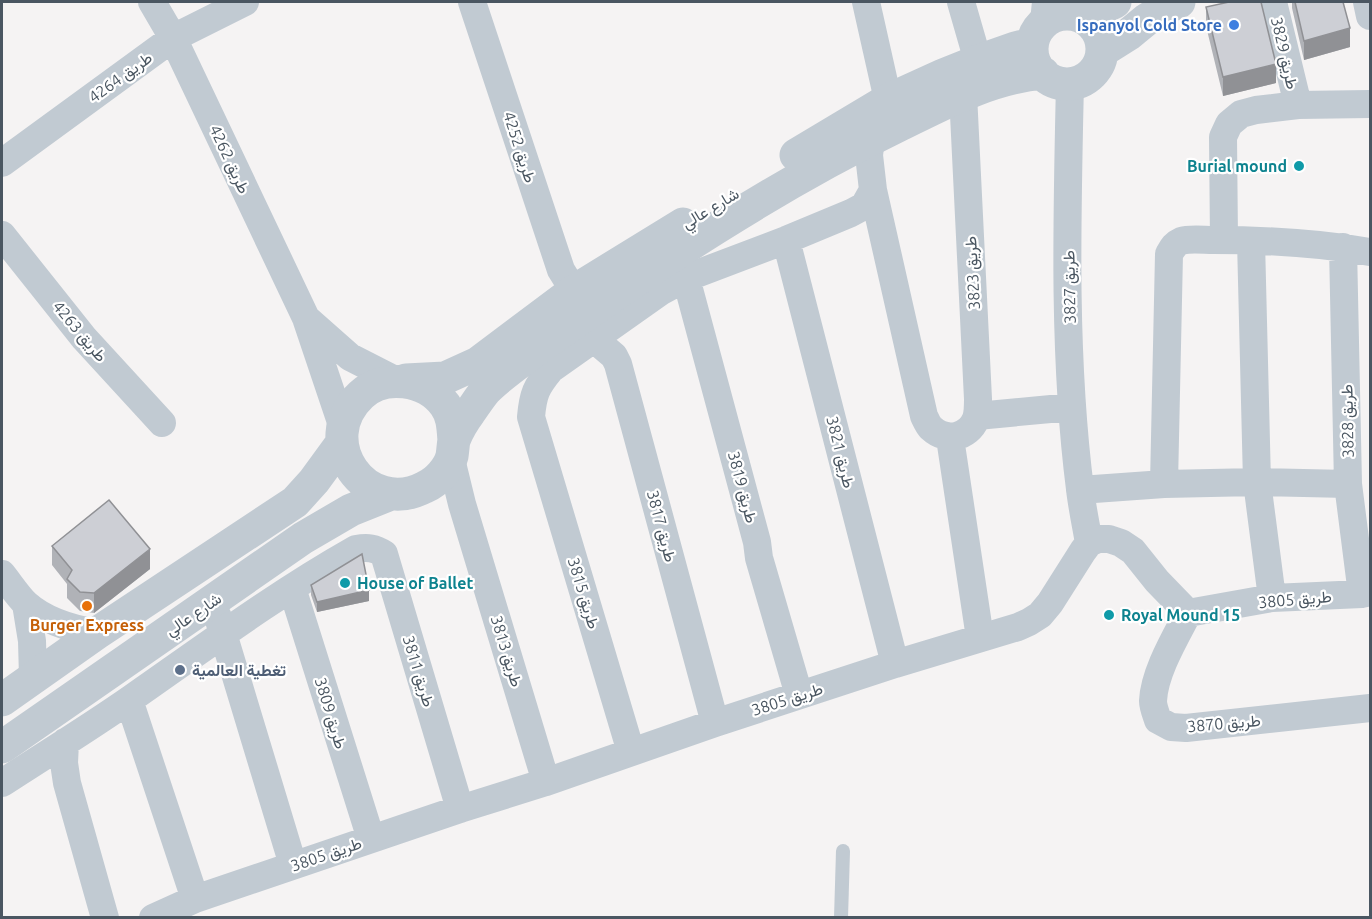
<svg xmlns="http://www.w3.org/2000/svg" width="1372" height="919" viewBox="0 0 1372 919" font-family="Ubuntu,Vazirmatn,sans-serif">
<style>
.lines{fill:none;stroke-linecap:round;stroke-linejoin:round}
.service{stroke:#c1cad2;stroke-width:14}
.minor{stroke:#c1cad2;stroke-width:28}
.tertiary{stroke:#c1cad2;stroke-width:33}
.wall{fill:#b0b2b7}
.shaded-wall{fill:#909195}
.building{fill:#cdcfd5;stroke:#909195;stroke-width:1.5}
.shop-dot{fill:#3f7fe0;stroke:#fff;stroke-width:2}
.culture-dot{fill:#0f9aa8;stroke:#fff;stroke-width:2}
.food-dot{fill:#e8710a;stroke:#fff;stroke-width:2}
.service-dot{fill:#5c6f8a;stroke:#fff;stroke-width:2}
.labels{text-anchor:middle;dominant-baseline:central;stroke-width:4.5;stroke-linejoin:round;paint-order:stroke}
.shop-label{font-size:16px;font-weight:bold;fill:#366cbe;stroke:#fff;text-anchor:end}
.street-label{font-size:16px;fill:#4a5661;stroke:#fff}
.culture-label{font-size:16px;font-weight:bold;fill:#0d838f;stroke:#fff;text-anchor:start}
.food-label{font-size:16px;font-weight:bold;fill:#c56008;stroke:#fff}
.service-label{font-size:16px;font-weight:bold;fill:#4e5e75;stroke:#fff;text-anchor:start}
</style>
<rect width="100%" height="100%" fill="#f5f3f3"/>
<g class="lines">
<path class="service" d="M 841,918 L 843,851"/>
<path class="minor" d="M 152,2 L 173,38 L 306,318 L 342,425
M 472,2 L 561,270 L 574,291
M 866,2 L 888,100
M 961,2 L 978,61
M 1070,2 L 1078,15
M 1273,2 L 1298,105
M 1367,2 L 1370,16
M 1044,22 L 1046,2
M 1070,83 C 1067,218 1063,355 1080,489 C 1082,507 1086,525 1089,543
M 871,139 L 869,155 L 873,190 L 924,416 C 926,420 928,425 931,428 C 946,442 968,438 976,419 C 978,413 978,406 978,399 L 963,94
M 2,163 L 173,38 L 245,2
M 2,235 L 84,338 L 162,423
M 786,240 L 895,664
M 1224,240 L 1223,137 L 1229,124 L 1241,114 L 1256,110 L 1298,105 L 1370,104
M 1251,241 L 1257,482 L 1272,598
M 1343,247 L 1348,484 L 1362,594
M 686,278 L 757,542 L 759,558 L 799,695
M 307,319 L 350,357 L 397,381
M 581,328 L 614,356 L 618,364 L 715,723
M 977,416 L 1072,407
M 950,438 L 980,638
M 451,459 L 462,504 L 546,782
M 1164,484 L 1169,254 C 1172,249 1174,244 1181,241 C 1190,238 1204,240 1213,240 C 1265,240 1319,243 1370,252
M 1080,490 L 1164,484 L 1257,482 L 1348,484
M 2,574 C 10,584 17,595 26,604 C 45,621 72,629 97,633
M 292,588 L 371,839
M 26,604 L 32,641 L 33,677
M 1188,613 C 1175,638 1154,673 1153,701 C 1153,707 1156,714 1158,720 L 1171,727 L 1186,728 L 1370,708
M 218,617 L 293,865
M 129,700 L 195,899
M 65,742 L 64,763 L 67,783 L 105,918
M 631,752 L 531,417 C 533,394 536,387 551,369 L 660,292 L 686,278 L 786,240 L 851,213 L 864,206 L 873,190
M 2,783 C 45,755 89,728 132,698 C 205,647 278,593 356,549 C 368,547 375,548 384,554 L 460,809
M 153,918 L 195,899 L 460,809 L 546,782 L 715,723 L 895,664 L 1018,627 L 1029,622 L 1040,615 L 1050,603 L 1083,551 L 1089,543 L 1098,539 L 1109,539 L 1121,543 L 1133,551 L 1157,581 L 1188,613 L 1272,598 L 1362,594 L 1370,592"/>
<path class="tertiary" d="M1032 49a35 35 0 1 1 70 0a35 35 0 1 1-70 0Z
M 1083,17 L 1115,2
M 1102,51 L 1129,34 L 1146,20 L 1165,8 L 1179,2
M 796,155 L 888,100 L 943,75 L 978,61 L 1015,48 L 1032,44
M 406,380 L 445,378 L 478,363 L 574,291 L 683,224
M 454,441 C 453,428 453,416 445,405 C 426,379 384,373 361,395 C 312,441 366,518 425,487 C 437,482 449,468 452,456 C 453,450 453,445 454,440 C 458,430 464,420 470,412 C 475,405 480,397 486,390 C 502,374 522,361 540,347 C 654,266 772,187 898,126 C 945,103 990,78 1043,73
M 2,700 L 97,633 L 295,502 L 314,481 L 341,444
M 2,747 L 303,538 L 351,510 L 391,494"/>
</g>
<path class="wall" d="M 1292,2 L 1343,2 L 1350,47 L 1304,60 L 1292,8 Z
M 1206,7 L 1276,83 L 1223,96 L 1206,26 Z
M 52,546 L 150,569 L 94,613 L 80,611 L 67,598 L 67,584 L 52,565 Z
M 311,585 L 369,601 L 317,612 L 311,595 Z"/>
<path class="shaded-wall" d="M 1350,28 L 1350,47 L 1304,60 L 1304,41 Z
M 1276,64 L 1276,83 L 1223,96 L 1223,77 Z
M 150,549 L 150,569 L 94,613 L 94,593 Z
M 369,590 L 369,601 L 317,612 L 317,602 Z"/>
<path class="building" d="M 1229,2 L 1261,2 L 1276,64 L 1223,77 L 1206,7 Z
M 1295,2 L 1343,2 L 1350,28 L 1304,41 Z
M 109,500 L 150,549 L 94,593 L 80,592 L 67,579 L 72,570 L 52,546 Z
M 362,554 L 369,590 L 317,602 L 311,585 Z"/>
<circle class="shop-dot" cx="1234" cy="25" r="6"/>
<g class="culture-dot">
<circle cx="1299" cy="166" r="6"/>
<circle cx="345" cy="583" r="6"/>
<circle cx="1109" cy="615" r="6"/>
</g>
<circle class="food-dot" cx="87" cy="606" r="6"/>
<circle class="service-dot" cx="180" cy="670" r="6"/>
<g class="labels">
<g class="shop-label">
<text x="1222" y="25">Ispanyol Cold Store</text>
</g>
<g class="street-label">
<text transform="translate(1285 53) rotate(77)">طريق 3829</text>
<text transform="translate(120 77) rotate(-36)">طريق 4264</text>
<text transform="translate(520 147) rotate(72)">طريق 4252</text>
<text transform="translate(230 159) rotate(65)">طريق 4262</text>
<text transform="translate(710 208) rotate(-31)">شارع عالي</text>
<text transform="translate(972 273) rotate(-93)">طريق 3823</text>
<text transform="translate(1069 287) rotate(-91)">طريق 3827</text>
<text transform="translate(80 331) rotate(50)">طريق 4263</text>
<text transform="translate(1347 421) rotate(-91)">طريق 3828</text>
<text transform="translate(841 452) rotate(76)">طريق 3821</text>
<text transform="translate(743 487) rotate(75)">طريق 3819</text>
<text transform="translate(662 526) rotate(75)">طريق 3817</text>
<text transform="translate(584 593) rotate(73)">طريق 3815</text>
<text transform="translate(1295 599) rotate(-5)">طريق 3805</text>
<text transform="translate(193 614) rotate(-34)">شارع عالي</text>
<text transform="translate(507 651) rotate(73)">طريق 3813</text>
<text transform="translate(419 671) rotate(73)">طريق 3811</text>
<text transform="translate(787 699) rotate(-18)">طريق 3805</text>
<text transform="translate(331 713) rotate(73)">طريق 3809</text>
<text transform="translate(1224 723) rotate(-5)">طريق 3870</text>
<text transform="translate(326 854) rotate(-19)">طريق 3805</text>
</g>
<g class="culture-label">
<text x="1287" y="166" text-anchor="end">Burial mound</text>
<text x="357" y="583">House of Ballet</text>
<text x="1121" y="615">Royal Mound 15</text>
</g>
<g class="food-label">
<text x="87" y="625">Burger Express</text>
</g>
<g class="service-label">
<text x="192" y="670">تغطية العالمية</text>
</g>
</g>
<rect width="1372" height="919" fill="none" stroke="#4a5661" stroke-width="6"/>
</svg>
